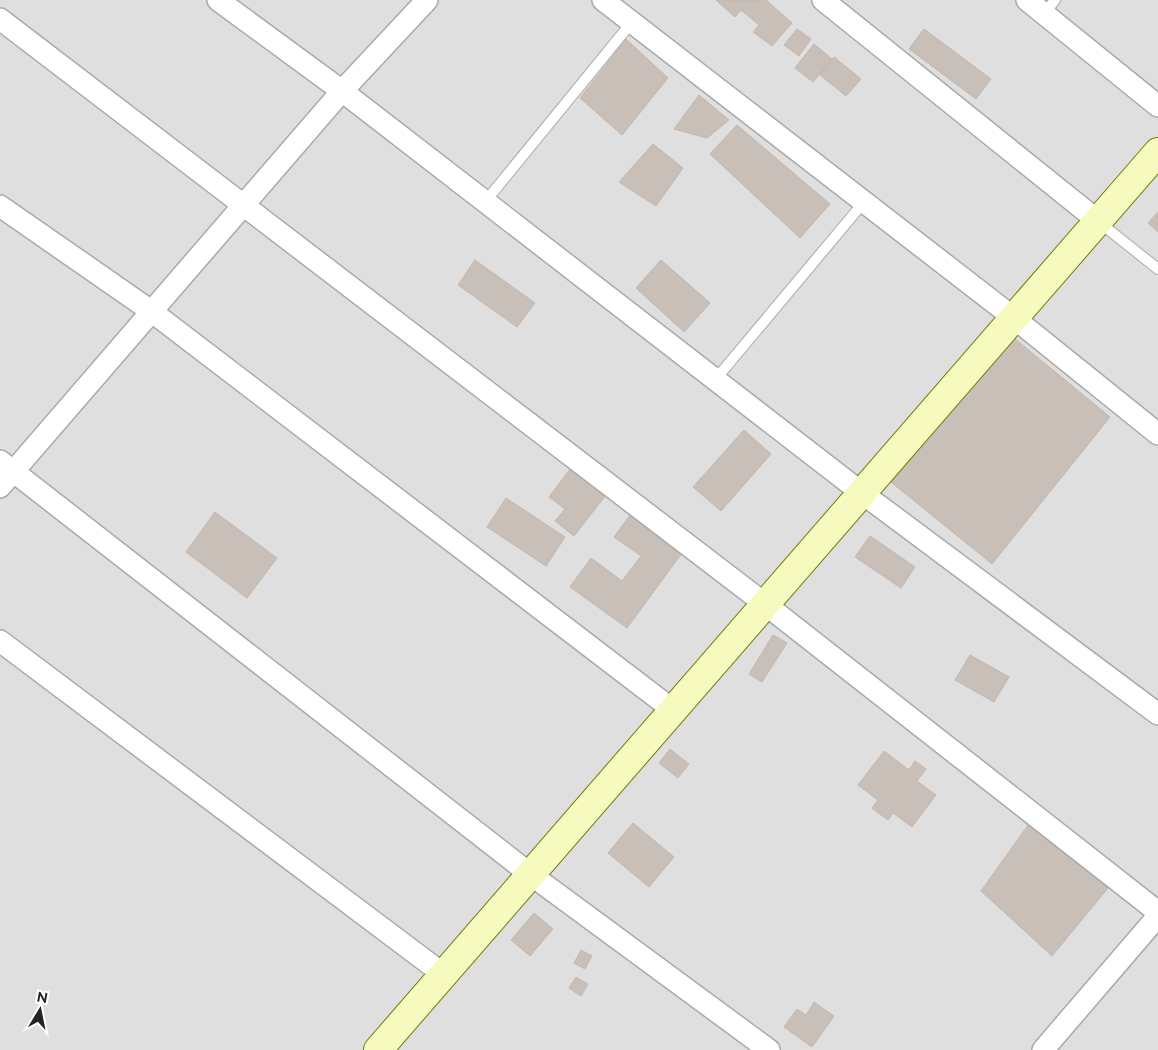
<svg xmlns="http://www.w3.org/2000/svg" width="1158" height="1050" font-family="Raleway,sans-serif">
<rect width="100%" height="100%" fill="#f2efe9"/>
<path fill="#e0dfdf" d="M0,0H1158V1050H0Z"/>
<path fill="#c7bfb8" stroke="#c4b6ab" d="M716,0H766L792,23L772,46L753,32L759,25L741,10L735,17Z
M797,29L811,39L799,56L784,45Z
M924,29L991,79L976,99L909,49Z
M626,39L668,78L622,135L580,98Z
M814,44L832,59L813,82L795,68Z
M834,57L861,79L846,96L820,75Z
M699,95L729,120L707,138L674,129Z
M737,125L830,204L800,238L710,154Z
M653,144L683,168L656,206L619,182Z
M1158,212V232L1148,223Z
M475,260L535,303L517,327L458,285Z
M661,260L710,303L684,332L636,288Z
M1014,338L1110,417L992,564L891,482Z
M744,430L771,454L721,511L693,487Z
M571,468L606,495L574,536L555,521L565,509L549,497Z
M506,498L565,537L546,566L487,527Z
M215,512L277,558L247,598L186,552Z
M630,515L682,553L627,628L570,587L591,558L622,581L641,556L614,537Z
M870,536L915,567L901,588L855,557Z
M773,635L787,643L762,682L749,674Z
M970,655L1009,677L994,702L955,680Z
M670,749L689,764L678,778L659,763Z
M884,751L909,770L915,761L926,769L917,781L936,795L912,827L893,813L888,820L872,808L878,800L858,785Z
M1031,821L1113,882L1052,956L981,891Z
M633,823L674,857L649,887L608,853Z
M534,913L553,929L530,956L511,940Z
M581,950L592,956L585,969L574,963Z
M576,977L588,984L581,996L569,988Z
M814,1002L834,1016L812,1047L784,1027L797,1009L806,1015Z"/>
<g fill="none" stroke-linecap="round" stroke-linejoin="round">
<defs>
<path id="lane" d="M1044,14L1055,0
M485,202L632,22
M1099,222L1158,269
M715,380L864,202"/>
<path id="street" d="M218,0L342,91L862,493L1158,714
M603,0L1014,318L1158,434
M823,0L1098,221
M1027,0L1158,106
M0,19L765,604L1158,912
M0,206L151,311L673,710
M0,461L530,874L769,1050
M0,487L342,91L427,0
M0,641L443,974
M1043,1050L1158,916"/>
<path id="secondary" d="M378,1050L1158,152"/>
</defs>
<use href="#lane" stroke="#a9a9a9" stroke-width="12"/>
<use href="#street" stroke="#a9a9a9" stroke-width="24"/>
<use href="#secondary" stroke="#707d05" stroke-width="30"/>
<use href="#lane" stroke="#fff" stroke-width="10"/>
<use href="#street" stroke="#fff" stroke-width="21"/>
<use href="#secondary" stroke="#f7fabf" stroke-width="28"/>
</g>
<g transform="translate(40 1010) rotate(10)" stroke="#ffffff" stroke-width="4" paint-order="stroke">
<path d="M0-4L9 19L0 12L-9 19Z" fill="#222222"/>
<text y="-8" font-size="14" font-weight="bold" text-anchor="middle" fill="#222222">N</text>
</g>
</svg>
